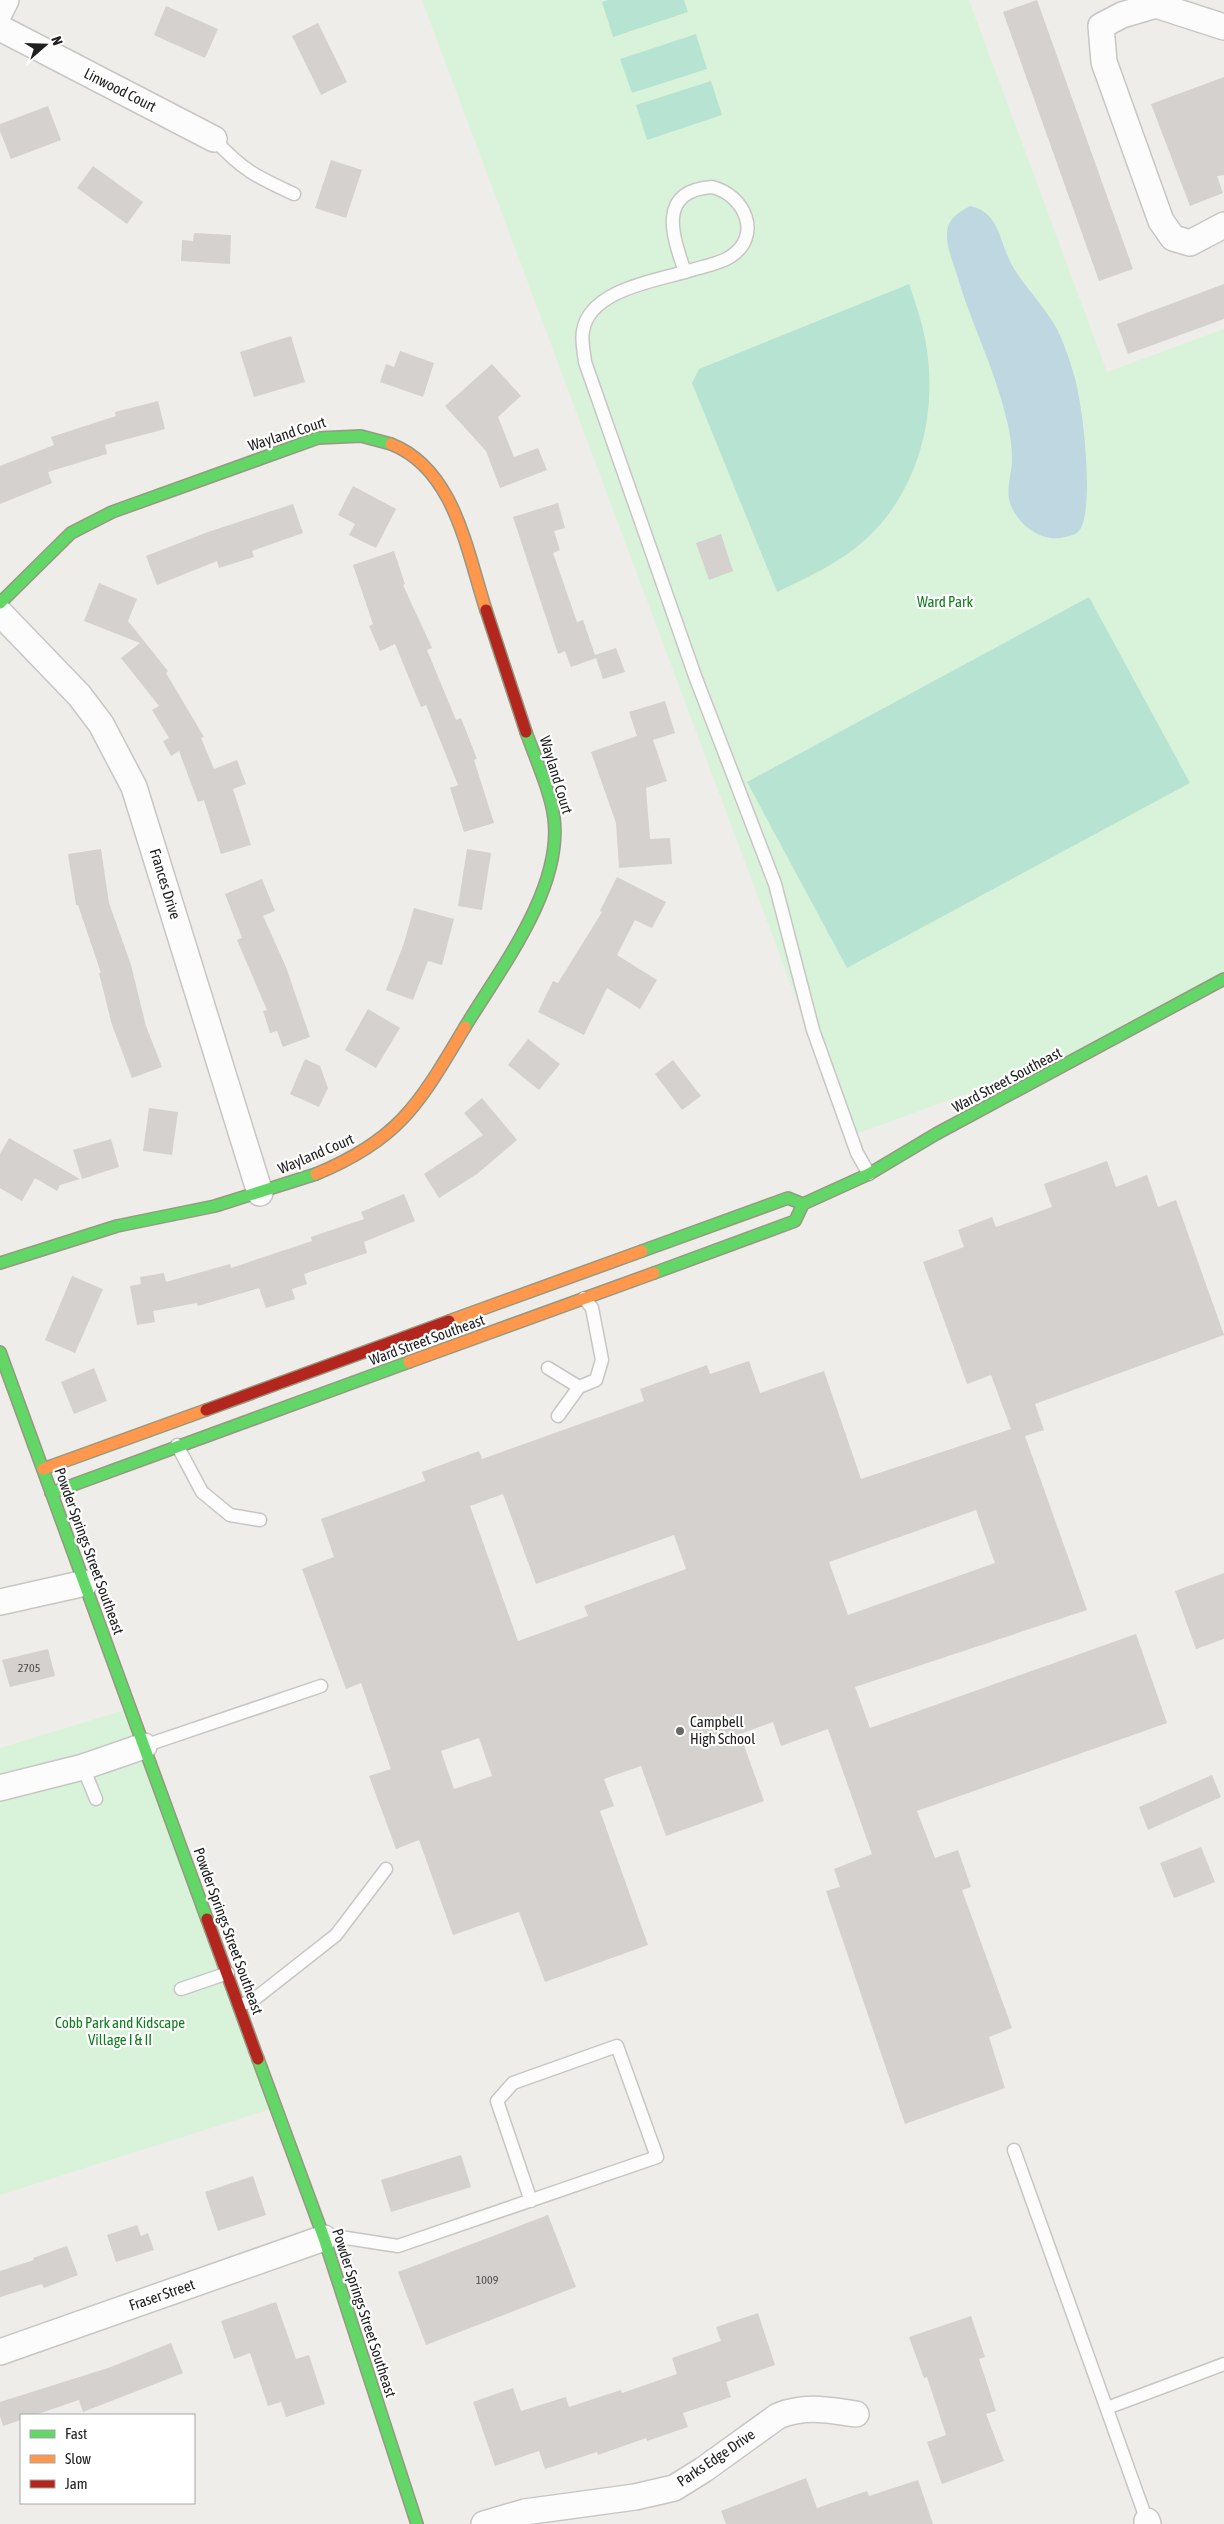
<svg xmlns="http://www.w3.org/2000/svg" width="1224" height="2524" font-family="'Asap Condensed',sans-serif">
<rect width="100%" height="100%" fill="#efede9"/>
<path fill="#d9f3da" d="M422,0H969L1107,372L1224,329V982L1118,1038L848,1137Z
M125,1710L277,2107L0,2195V1748Z"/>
<path fill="#b7e4d2" d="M608,0H684L688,12L613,37L602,2Z
M696,34L707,69L632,93L620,59Z
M711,81L722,115L647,140L636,105Z
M909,284C916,305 924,327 927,350C937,419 917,493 865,540C840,563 806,578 777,592L692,383L699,369Z
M1089,597L1190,783L847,968L747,782Z"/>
<path fill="#bfd7e0" d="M970,206C1000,212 999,242 1012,265C1024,287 1045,306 1058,331C1064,344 1070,360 1074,375C1083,404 1094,502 1081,528C1078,534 1071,536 1065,537C1043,543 1021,527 1012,508C1004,493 1012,475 1012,459C1012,446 1010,433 1007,421C996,371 971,324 957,275C953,263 948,250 947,238C946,220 956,214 970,206Z"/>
<path fill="#d4d1ce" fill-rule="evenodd" d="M1037,0L1133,269L1099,281L1003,12Z
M166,6L218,29L205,58L154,35Z
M318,23L347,82L321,95L292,36Z
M1224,77V175L1217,176L1223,193L1190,206L1151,104Z
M48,106L61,140L11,159L0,131V124Z
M331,160L362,170L346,218L315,208Z
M93,166L143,202L127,224L77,188Z
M194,233L231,235L230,264L181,261L182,240L193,241Z
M1224,284V319L1128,354L1117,324Z
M291,336L305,382L254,397L240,352Z
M400,351L434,363L423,397L380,382L386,364L394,367Z
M492,364L521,396L498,417L514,457L538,448L547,470L500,488L486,451L445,406Z
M158,401L165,429L105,445L107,454L48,472L52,483L0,504V466L54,445L51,437L116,416L115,412Z
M353,486L396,509L376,548L349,535L355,524L338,515Z
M558,503L565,528L554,531L560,550L553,553L577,622L583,620L596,658L571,667L565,651L558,654L513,517Z
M293,504L303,533L252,551L254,557L219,568L217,561L157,585L146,556L208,532Z
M721,534L733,571L709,580L696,543Z
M394,551L405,584L403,585L432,648L427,650L456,720L461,718L477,759L474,760L494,823L464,832L450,788L458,785L426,705L421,707L395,644L380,651L369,626L373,624L353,565Z
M99,583L137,599L128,621L168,671L166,673L204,737L201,738L214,769L237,760L246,784L233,789L251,845L221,854L204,800L198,802L179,751L171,756L163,741L169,738L152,710L159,706L121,658L140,643L84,621Z
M616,648L625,672L603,679L595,655Z
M665,701L675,733L653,740L667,781L646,788L650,839L670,838L672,864L619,868L616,823L591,752L637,736L629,712Z
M101,849L109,903L131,965L146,1026L162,1067L132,1078L112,1025L99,973H101L78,905H76L68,854Z
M467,849L491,853L482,910L458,906Z
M617,877L666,902L652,928L635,920L617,955L657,980L640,1009L607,988L584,1035L538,1012L553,981L558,983L602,912L600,911Z
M262,879L275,911L263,916L286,967L310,1037L283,1047L277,1031L270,1033L263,1011L267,1010L237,940L242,938L225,894Z
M414,908L454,919L442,965L428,961L413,1000L386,990L404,943Z
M368,1009L400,1028L376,1068L345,1050Z
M528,1039L560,1064L539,1090L508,1065Z
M305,1059L320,1066L328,1088L319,1107L290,1094Z
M673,1060L701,1096L682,1110L655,1074Z
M482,1098L517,1140L477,1174L439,1198L424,1174L483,1135L464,1113Z
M149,1108L178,1112L172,1155L143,1151Z
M9,1138L80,1179L60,1185L57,1191L35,1178L22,1201L0,1188V1154Z
M111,1139L119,1167L82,1179L73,1150Z
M1107,1161L1116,1187L1147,1175L1158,1207L1176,1200L1224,1335L1035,1404L1044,1430L1025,1436L1087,1610L855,1687L870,1728L1136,1634L1167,1723L917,1811L935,1858L958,1850L971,1887L962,1890L1012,2028L989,2037L1005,2088L905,2124L826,1891L840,1887L834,1869L872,1854L828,1729L781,1746L773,1722L740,1734L764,1801L666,1836L641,1766L604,1779L614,1806L600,1811L648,1945L545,1982L519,1912L453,1935L419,1840L396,1849L369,1776L391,1769L361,1683L346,1689L302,1569L334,1557L321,1519L425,1481L422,1472L479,1451L482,1459L644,1401L640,1389L707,1365L710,1374L749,1361L760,1393L824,1371L861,1479L1011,1429L991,1375L967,1384L923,1262L964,1247L958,1230L992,1217L996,1227L1052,1207L1044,1184ZM503,1494L536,1584L674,1535L686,1569L584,1606L588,1616L518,1641L470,1506ZM976,1510L995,1563L848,1615L829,1562ZM479,1738L492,1776L454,1789L441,1751Z
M404,1194L415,1221L364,1242L367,1253L304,1274L307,1284L292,1289L295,1299L266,1308L259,1288L198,1306L197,1303L153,1311L155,1322L137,1325L130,1286L141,1284L140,1277L164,1273L166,1282L230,1264L231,1268L312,1241L311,1237L364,1219L361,1212Z
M72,1276L103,1289L75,1353L45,1340Z
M94,1368L107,1401L74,1414L61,1382Z
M1224,1573V1639L1196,1649L1175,1591Z
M48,1649L55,1676L10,1687L2,1660Z
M1212,1775L1221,1797L1148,1830L1139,1807Z
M1201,1847L1215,1882L1174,1898L1160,1863Z
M461,2155L471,2187L391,2212L381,2180Z
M253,2176L266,2215L218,2231L205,2192Z
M548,2215L576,2287L426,2345L398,2272Z
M137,2225L141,2236L148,2233L154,2250L116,2262L107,2235Z
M67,2246L78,2275L44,2288L42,2284L0,2297V2271L34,2260L33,2258Z
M276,2302L296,2359L309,2355L325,2404L286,2417L281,2402L268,2406L250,2353L234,2359L221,2321Z
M758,2313L775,2365L726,2382L731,2397L683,2413L688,2427L647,2441L646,2438L598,2455L597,2452L545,2469L539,2451L495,2466L473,2402L513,2388L521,2411L566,2397L569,2407L621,2390L622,2393L677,2374L672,2358L721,2341L716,2327Z
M971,2316L985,2357L979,2359L996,2411L986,2414L1004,2461L942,2484L927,2442L946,2435L927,2377L924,2378L909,2337Z
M171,2343L183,2373L83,2412L79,2400L35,2415H21V2420L3,2426L0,2416V2402L111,2367Z
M806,2478L817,2508L867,2491L869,2496L918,2480L933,2524H726L721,2511Z"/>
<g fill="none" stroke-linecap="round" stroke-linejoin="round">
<defs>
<path id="lane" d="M214,139C242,170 257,177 294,194
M712,187C745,195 763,236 730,257C717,265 699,267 685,272C673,237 656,191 712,187Z
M685,272C653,281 589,291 583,331C581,341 584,352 585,362L695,676L775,884L813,1030L857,1153L869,1174
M548,1368L579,1387
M558,1416L579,1387L596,1380L602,1360L592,1308L584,1298
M177,1445L202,1492L230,1515L260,1520
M144,1746L321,1686
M83,1767L96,1799
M181,1989L228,1973
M240,2005L252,2001L336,1935L386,1869
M1014,2150L1147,2521
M324,2238L340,2237L398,2246L657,2157L617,2046L513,2083L497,2101L531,2201
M1107,2408L1224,2364"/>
<path id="street" d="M0,12L6,0
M1224,27L1156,5L1122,15L1101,26L1104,62L1161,221L1173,238L1190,243L1224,225
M0,28L214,139
M0,613L79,695L101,724L134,787L260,1193
M0,1602L85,1583
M0,1788L83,1767L144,1746
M0,2352L324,2238
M1147,2521L1148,2524
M484,2524L525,2512L635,2497L674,2488L703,2470L778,2416C805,2405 828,2410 856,2414"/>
<path id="fast" d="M0,603L71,533L112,512L318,438L361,436L391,444
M465,1027C500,969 563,889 554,818C551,793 535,757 526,732
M642,1251L788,1198L803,1204
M0,1263L117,1226L215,1206L316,1174
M654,1273L795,1221L803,1204L869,1174L936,1134L1224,979
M0,1352L207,1919
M51,1493L409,1362
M258,2059L324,2238L417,2524"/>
<path id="slow" d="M391,444C455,469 467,552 486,610
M316,1174C401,1139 420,1102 465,1027
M449,1321L642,1251
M409,1362L654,1273
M43,1469L206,1410"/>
<path id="jam" d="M486,610L526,732
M206,1410L449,1321
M207,1919L258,2059"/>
</defs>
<use href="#lane" stroke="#c7c6c5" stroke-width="15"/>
<use href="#street" stroke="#c7c6c5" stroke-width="28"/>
<use href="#fast" stroke="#969881" stroke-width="14"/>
<use href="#slow" stroke="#969881" stroke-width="14"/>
<use href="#jam" stroke="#969881" stroke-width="14"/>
<use href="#lane" stroke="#fdfcfc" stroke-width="12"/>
<use href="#street" stroke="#fdfcfc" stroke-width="25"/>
<use href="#fast" stroke="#63d668" stroke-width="11"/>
<use href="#slow" stroke="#ff974d" stroke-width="11"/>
<use href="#jam" stroke="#b3261e" stroke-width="11"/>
</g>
<circle fill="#686866" stroke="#fff" stroke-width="2" cx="680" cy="1731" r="5"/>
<g text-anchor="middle" stroke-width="4.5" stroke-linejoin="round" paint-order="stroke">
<g font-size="12" fill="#4d4c4c">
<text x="29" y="1672">2705</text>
<text x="487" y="2284">1009</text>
</g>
<g font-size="15" fill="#202020" stroke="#fff">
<text transform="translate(120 90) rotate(27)" y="5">Linwood Court</text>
<text transform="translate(287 434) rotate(-18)" y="5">Wayland Court</text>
<text transform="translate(556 775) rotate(73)" y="5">Wayland Court</text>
<text transform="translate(165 884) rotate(73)" y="5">Frances Drive</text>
<text transform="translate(1007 1080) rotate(-28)" y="5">Ward Street Southeast</text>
<text transform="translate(316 1154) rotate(-23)" y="5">Wayland Court</text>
<text transform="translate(427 1340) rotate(-20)" y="5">Ward Street Southeast</text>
<text transform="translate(89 1551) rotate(70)" y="5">Powder Springs Street Southeast</text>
<text transform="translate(228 1931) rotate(70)" y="5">Powder Springs Street Southeast</text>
<text transform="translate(162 2295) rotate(-19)" y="5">Fraser Street</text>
<text transform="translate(364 2313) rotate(72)" y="5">Powder Springs Street Southeast</text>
<text transform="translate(716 2458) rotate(-34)" y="5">Parks Edge Drive</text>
</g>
<g font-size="15" fill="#107d1e" stroke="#fff">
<text x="945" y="607">Ward Park</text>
<text x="120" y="2028">Cobb Park and Kidscape<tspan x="120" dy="17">Village I &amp; II</tspan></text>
</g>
<g font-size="15" fill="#202020" stroke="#fff" text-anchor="start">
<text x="690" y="1727">Campbell<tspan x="690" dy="17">High School</tspan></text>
</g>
</g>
<rect x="20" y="2414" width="175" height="90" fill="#ffffff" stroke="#a6a6a6"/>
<rect x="30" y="2430" width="25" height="8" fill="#63d668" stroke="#a6a6a6"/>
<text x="65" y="2439" font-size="15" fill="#202020">Fast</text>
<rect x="30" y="2455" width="25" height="8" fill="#ff974d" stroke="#a6a6a6"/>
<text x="65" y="2464" font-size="15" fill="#202020">Slow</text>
<rect x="30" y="2480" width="25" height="8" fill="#b3261e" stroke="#a6a6a6"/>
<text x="65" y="2489" font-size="15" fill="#202020">Jam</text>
<g transform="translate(45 45) rotate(70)" stroke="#ffffff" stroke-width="4" paint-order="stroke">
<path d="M0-4L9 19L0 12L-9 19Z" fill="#202020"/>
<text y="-8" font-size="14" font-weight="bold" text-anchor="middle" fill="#202020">N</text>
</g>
</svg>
